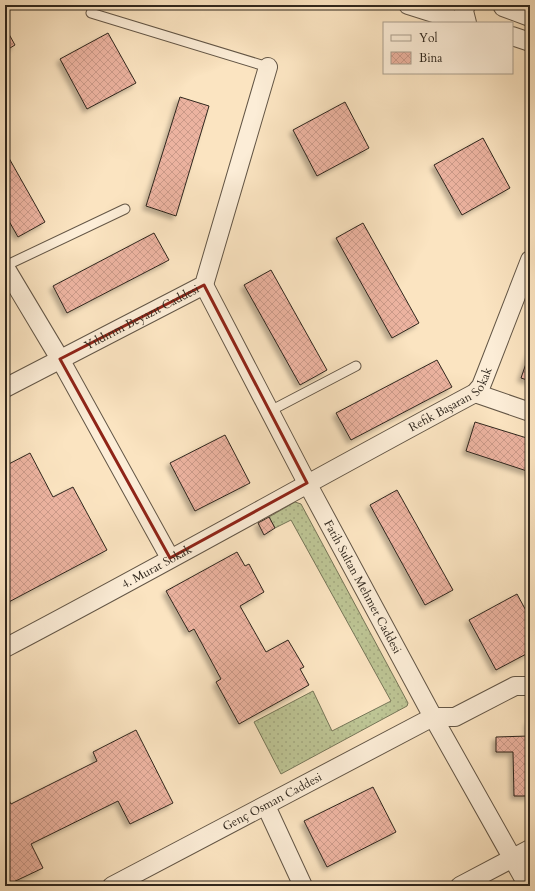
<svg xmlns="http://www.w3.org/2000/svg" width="535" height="891" font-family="Cardo,serif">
<defs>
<pattern id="grass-dots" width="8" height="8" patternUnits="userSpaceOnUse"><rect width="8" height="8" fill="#bdc494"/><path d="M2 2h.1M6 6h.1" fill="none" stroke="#a3a87f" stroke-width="1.8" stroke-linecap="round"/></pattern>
<pattern id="building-cross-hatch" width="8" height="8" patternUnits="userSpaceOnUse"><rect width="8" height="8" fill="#ecb3a0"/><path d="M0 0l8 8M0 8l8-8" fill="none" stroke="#cb9a89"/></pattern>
<filter id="shadow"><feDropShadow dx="-3.5" dy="3.5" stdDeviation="2" flood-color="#0004"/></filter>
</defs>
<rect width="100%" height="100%" fill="#fbe4c1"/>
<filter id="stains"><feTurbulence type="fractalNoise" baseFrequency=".005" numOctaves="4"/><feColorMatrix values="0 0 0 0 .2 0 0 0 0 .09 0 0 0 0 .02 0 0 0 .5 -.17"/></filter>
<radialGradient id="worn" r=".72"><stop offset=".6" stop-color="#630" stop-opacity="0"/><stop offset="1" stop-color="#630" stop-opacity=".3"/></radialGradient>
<path fill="url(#grass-dots)" stroke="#767658" d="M295,502L301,504L408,703L407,706L281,774L254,722L313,691L332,731L391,701L291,520L275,528L269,517Z"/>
<path fill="url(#building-cross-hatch)" stroke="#30271d" filter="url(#shadow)" d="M5,27L15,45L5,51Z
M108,33L136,83L87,109L60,59Z
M180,97L209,106L176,216L146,206Z
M345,102L369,148L317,176L293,130Z
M483,138L510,188L462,215L434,165Z
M5,151L45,222L18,237L5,214Z
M363,223L419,323L392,338L336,238Z
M154,233L169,260L67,313L53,286Z
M271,270L327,370L300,385L244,285Z
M530,352V381L521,378Z
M437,360L452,387L351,440L336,413Z
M475,422L530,439V472L466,451Z
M225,435L250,483L195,511L170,463Z
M30,453L53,497L73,487L107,550L5,604V466Z
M397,490L453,590L425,605L370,505Z
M269,517L275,528L264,535L258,523Z
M237,552L245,566L249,564L264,592L240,606L266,652L288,640L304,667L300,669L309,685L239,724L216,682L221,679L194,629L189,632L166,591Z
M517,594L530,618V652L496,670L469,620Z
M528,722H530V796H514L513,752H496V737L529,736Z
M136,730L173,803L130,824L118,801L31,844L43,868L5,886V796L6,795L11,804L97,761L93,752Z
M373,787L396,832L327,867L304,821Z"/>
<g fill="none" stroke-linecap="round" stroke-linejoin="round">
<defs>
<path id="lane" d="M91,13L268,67
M5,266L125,209
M270,411L356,366"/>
<g id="street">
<path d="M408,5L465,23"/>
<path d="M466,5L464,11L467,23"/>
<path d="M503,7L530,17"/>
<path d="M512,36L530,42"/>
<path d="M5,267L60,359L170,558"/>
<path id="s1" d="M204,285L307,483L433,717L528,886"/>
<path id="s2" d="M5,388L204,285L268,67"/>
<path d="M475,393L530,412"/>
<path id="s3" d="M5,648C163,565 318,477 475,393L481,386L485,376L530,260"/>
<path d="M266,806L303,886"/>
<path id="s4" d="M112,886L433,717H455L515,686H530"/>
<path d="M460,886L530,849"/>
</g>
</defs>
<use href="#lane" stroke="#635646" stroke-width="11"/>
<use href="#street" stroke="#635646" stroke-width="20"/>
<use href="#lane" stroke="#fcedd7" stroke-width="9"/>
<use href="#street" stroke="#fcedd7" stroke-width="18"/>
</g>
<path fill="none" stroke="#8f2418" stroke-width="3" stroke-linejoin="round" d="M204,285L307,483L170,558L60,359Z"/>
<g text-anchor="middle" stroke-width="3" stroke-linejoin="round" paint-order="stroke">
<g font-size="12" fill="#30271d" stroke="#fcedd7">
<text dy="4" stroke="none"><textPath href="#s2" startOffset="154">Yıldırım Beyazıt Caddesi</textPath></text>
<text dy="4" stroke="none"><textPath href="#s3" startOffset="512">Refik Başaran Sokak</textPath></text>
<text dy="4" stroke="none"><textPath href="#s3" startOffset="172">4. Murat Sokak</textPath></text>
<text dy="4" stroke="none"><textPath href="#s1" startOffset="341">Fatih Sultan Mehmet Caddesi</textPath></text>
<text dy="4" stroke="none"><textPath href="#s4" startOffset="181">Genç Osman Caddesi</textPath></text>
</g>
</g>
<rect width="535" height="891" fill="none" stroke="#fbe4c1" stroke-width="20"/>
<rect x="6" y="6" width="523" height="879" fill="none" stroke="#30271d" stroke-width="2"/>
<rect x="10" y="10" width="515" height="871" fill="none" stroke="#30271d"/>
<rect x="383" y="22" width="130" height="52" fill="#fcedd7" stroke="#aa9e8d"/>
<rect x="391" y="35" width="20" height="6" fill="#fcedd7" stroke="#aa9e8d"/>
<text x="419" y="42" font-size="12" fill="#30271d">Yol</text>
<rect x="391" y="52" width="20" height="12" fill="url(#building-cross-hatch)" stroke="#aa9e8d"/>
<text x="419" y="62" font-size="12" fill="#30271d">Bina</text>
<rect width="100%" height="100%" filter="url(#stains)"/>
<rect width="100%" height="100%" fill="url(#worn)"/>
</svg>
